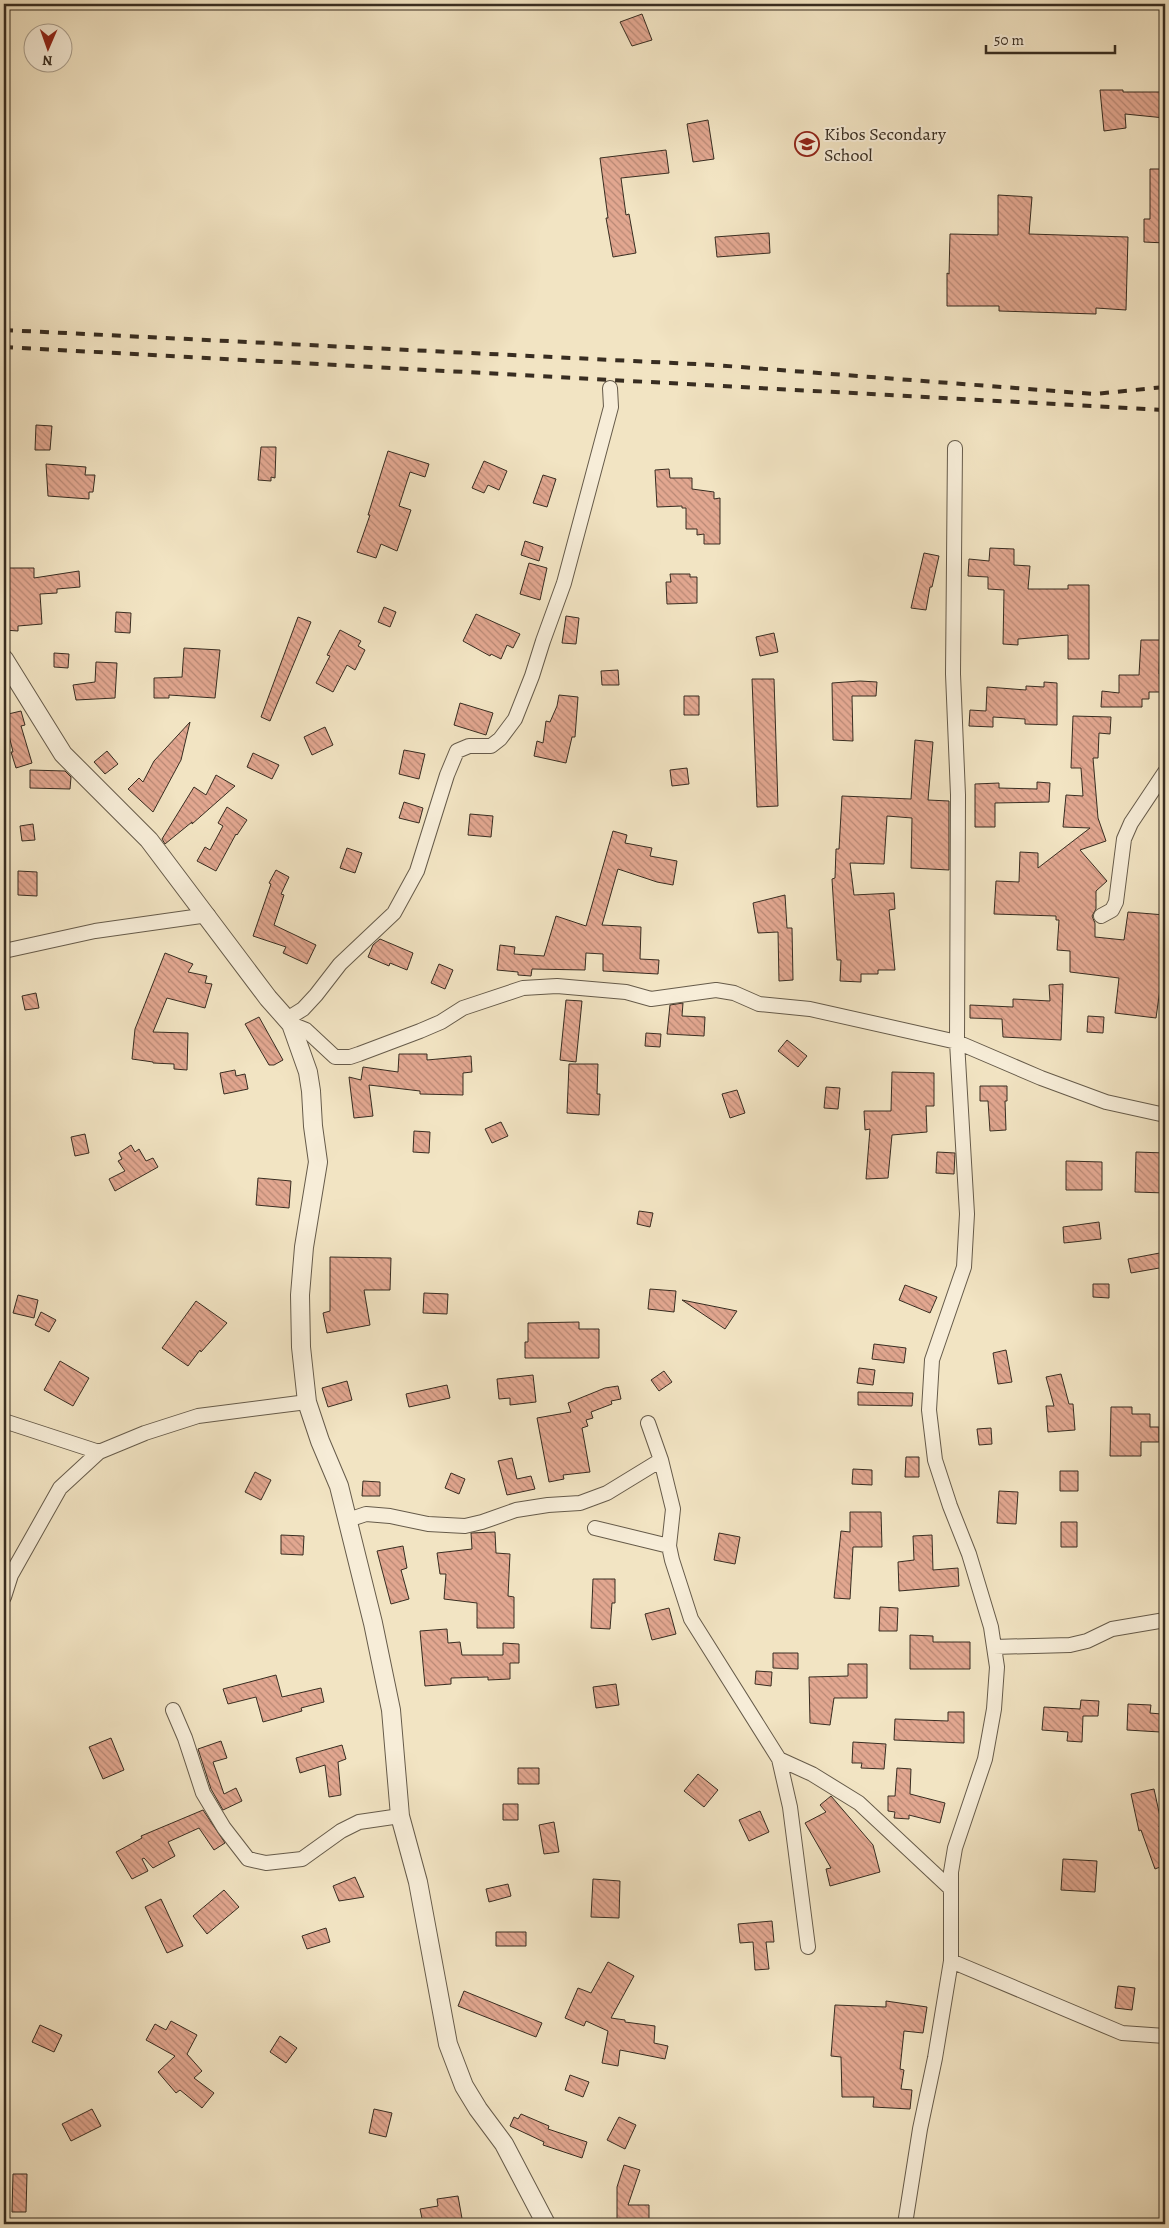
<svg xmlns="http://www.w3.org/2000/svg" width="1169" height="2228" font-family="Alegreya,serif">
<defs>
<pattern id="building-back-hatch" width="6" height="6" patternUnits="userSpaceOnUse" patternTransform="scale(1.25)"><rect width="6" height="6" fill="#e2a790"/><path d="M-1 5l2 2M0 0l6 6M5-1l2 2" fill="none" stroke="#b88875"/></pattern>
</defs>
<rect width="100%" height="100%" fill="#f2e4c3"/>
<filter id="stains"><feTurbulence type="fractalNoise" baseFrequency=".004" numOctaves="4"/><feColorMatrix values="0 0 0 0 .2 0 0 0 0 .09 0 0 0 0 .02 0 0 0 .5 -.17"/></filter>
<radialGradient id="worn" r=".72"><stop offset=".6" stop-color="#630" stop-opacity="0"/><stop offset="1" stop-color="#630" stop-opacity=".3"/></radialGradient>
<path fill="url(#building-back-hatch)" stroke="#382d21" d="M642,14L652,40L632,46L620,22Z
M1100,90H1123V92H1165V118L1125,114L1126,128L1104,131Z
M708,120L714,159L693,162L687,124Z
M666,150L669,173L621,178L626,215L629,214L636,253L613,257L606,218H608L600,158Z
M1150,169H1165V243L1144,242V219H1150Z
M998,195L1032,197L1029,234L1128,237L1126,310L1096,308V314L999,311V306H947V273L949,274L950,234L998,235Z
M769,233L770,253L717,257L715,237Z
M36,425L52,426L50,450H35Z
M261,447H276L275,478L271,477V481L258,480Z
M388,451L429,464L425,477L410,472L399,506L411,510L397,551L381,544L376,558L357,552L370,515H368Z
M484,461L507,471L499,490L488,485L484,493L472,488Z
M46,464L86,467L85,475H95L93,492H89V499L48,496Z
M669,469L670,478H692V489L714,492V499L720,498V544H704V534L697,535V529H686V508H682V506L657,507L655,470Z
M543,475L556,479L547,507L533,503Z
M525,541L543,547L539,561L521,555Z
M990,548L1014,549V565L1030,566L1028,589H1068V585H1089V659H1068V635L1018,639V645L1003,644L1004,590L988,589V577L968,576L969,559L989,561Z
M924,553L939,556L932,587H930L926,610L911,608Z
M529,563L547,568L540,600L520,594Z
M4,568H34V578L79,571L80,587L57,589V593L40,594L42,624L18,626V631L4,630Z
M670,574H690V577H697V603L667,604L666,582H671Z
M384,607L396,612L390,627L378,622Z
M116,612L131,613L130,633L115,632Z
M476,614L520,634L513,648L507,645L501,659L491,654L490,656L463,641Z
M566,616L579,618L576,644L562,643Z
M298,617L311,622L270,721L261,717Z
M340,630L361,641L358,646L365,650L355,670L347,665L333,692L316,683L330,656L327,655Z
M774,633L778,652L760,656L756,637Z
M1141,640H1160L1159,674H1161V692H1149V699H1142V707H1101L1102,691L1119,693V675H1139Z
M184,648L220,650L215,698L169,695V698H154V678L182,677Z
M54,653L69,654L68,668L54,667Z
M96,662L117,663L115,698L76,700L73,685L95,682Z
M618,670L619,685H602L601,671Z
M752,679H774L778,806L757,807Z
M860,681L877,682L876,696H852L853,741L833,740L832,683Z
M1044,682L1057,683V725L1025,724V719L993,717V727L969,726L970,710L986,711L987,687L1026,690V686L1044,687Z
M559,695L578,697L575,737H572L566,763L534,756L537,741L543,743L546,721L550,722L557,706Z
M684,696H699V715H684Z
M460,703L493,713L486,735L454,725Z
M21,711L25,725L21,726L32,763L16,768L11,752H13L4,715Z
M1073,716L1111,717L1110,734L1099,733L1098,758H1093L1098,818L1106,841L1080,850L1107,881L1096,891V909L1092,916L1095,923V937L1124,940L1128,912L1165,915V953L1156,1018L1115,1013L1119,978L1070,972V951L1057,950L1059,920H1056V916L994,914L996,881L1019,882L1020,852L1038,853V868L1090,828L1063,827L1066,795L1083,796L1081,768H1071Z
M190,722L181,760L153,812L128,789L139,778L143,782L154,761Z
M325,727L333,745L312,755L304,737Z
M915,740L933,742L928,800L949,801V870L911,868L912,818L887,816L884,864L850,863L854,895L894,893L895,909L889,910L895,970H878V974H861V982L840,981L841,960H837L832,879L835,878L836,849H839L842,796L911,799Z
M404,750L425,754L419,779L399,774Z
M107,751L118,764L105,774L94,762Z
M253,753L279,765L272,779L247,767Z
M687,768L689,784L672,786L670,770Z
M30,770L65,771L71,777L70,789L30,788Z
M216,775L235,786L192,824V822L165,844L162,839L194,787L206,795Z
M1037,782L1050,783L1049,802L995,803V827H975V784L999,783V788L1037,789Z
M404,802L423,808L419,823L399,818Z
M227,807L247,820L237,835L236,834L216,871L197,861L205,847L210,850L223,826L218,823Z
M470,814L493,816L491,837L468,835Z
M33,824L35,840L22,841L20,826Z
M613,831L627,835L625,843L652,848L650,856L677,861L673,885L657,882L618,869L602,925L641,927L640,959L659,960L658,974L603,971V954L586,953L585,970L532,969L531,976L518,975V972L497,970L500,945L515,947L514,954L544,956L556,916L586,926Z
M347,848L362,853L355,873L340,868Z
M276,870L289,877L281,894L284,895L274,925L316,945L307,964L283,953L286,947L253,936L271,884L269,883Z
M18,871L37,872V896L18,895Z
M785,895L787,928H792L793,980L779,981L778,932L758,933L753,903Z
M380,939L413,953L407,970L390,963L389,966L368,957L373,945Z
M165,953L193,964L188,972L207,976L205,983L212,984L205,1008L167,998L153,1032L188,1033L187,1070L174,1069V1064L153,1063V1062L132,1059L135,1029Z
M439,964L453,970L445,989L431,983Z
M1063,984L1061,1040L1003,1037L1002,1019L970,1018V1005L1013,1007V999L1050,1001L1049,985Z
M36,993L39,1008L25,1010L22,996Z
M566,1000L582,1001L576,1062L560,1060Z
M683,1003L682,1016L705,1017L704,1036L667,1034L670,1005Z
M1088,1016L1104,1017L1103,1033L1087,1032Z
M259,1017L283,1060L274,1065H269L245,1024Z
M646,1033L661,1034L660,1047L645,1046Z
M787,1040L807,1056L798,1067L778,1051Z
M399,1054H427V1060L471,1056L472,1072L463,1073V1095L420,1094V1091L369,1085L373,1116L354,1118L349,1077L361,1080L363,1067L398,1072Z
M569,1064H598L597,1094H600L599,1115L567,1113Z
M235,1070L236,1076L245,1074L248,1089L224,1094L220,1073Z
M892,1072L934,1073V1106H926L927,1132L892,1135L888,1178L866,1179L870,1129L865,1130L864,1111H891Z
M980,1086H1007V1101H1005L1006,1130L990,1131L988,1101H980Z
M826,1087L840,1088L838,1109L824,1108Z
M737,1090L745,1113L730,1118L722,1094Z
M501,1122L508,1136L492,1143L485,1129Z
M414,1131L430,1132L429,1153L413,1152Z
M85,1134L89,1153L75,1156L71,1137Z
M131,1145L135,1152L139,1149L146,1161L153,1158L158,1167L115,1191L109,1179L125,1171L118,1161L122,1159L119,1153Z
M937,1152L955,1153L954,1174L936,1173Z
M1136,1152L1165,1153V1193L1135,1192Z
M1066,1161L1102,1162V1190H1066Z
M258,1178L291,1181L289,1208L256,1205Z
M639,1211L653,1213L650,1227L637,1224Z
M1099,1222L1101,1239L1064,1243L1063,1227Z
M1165,1252V1267L1131,1273L1128,1259Z
M330,1257L391,1258L390,1290H364L370,1325L327,1333L323,1313L330,1311Z
M1093,1284H1109V1298L1093,1297Z
M905,1285L937,1297L930,1313L899,1300Z
M650,1289L676,1291L674,1312L648,1309Z
M424,1293L448,1294L447,1314L423,1313Z
M18,1295L38,1300L34,1318L13,1313Z
M682,1300L737,1311L725,1329Z
M196,1301L227,1323L201,1352L200,1350L188,1366L162,1348Z
M41,1312L56,1320L49,1332L35,1325Z
M579,1322V1329H599V1358H525V1342H528V1323Z
M874,1344L906,1348L904,1363L872,1359Z
M1006,1350L1012,1382L998,1384L993,1353Z
M60,1361L89,1378L73,1406L44,1390Z
M859,1368L875,1370L873,1385L857,1383Z
M664,1371L672,1382L659,1391L651,1380Z
M1061,1374L1069,1404H1073L1075,1430L1048,1432L1046,1406H1054L1046,1377Z
M533,1375L536,1402L510,1405V1398L499,1399L497,1379Z
M347,1381L352,1400L328,1407L322,1388Z
M447,1385L450,1398L409,1407L406,1394Z
M618,1386L621,1399L611,1401L612,1404L591,1412L593,1418L586,1420L588,1426L582,1428L590,1472L563,1475L564,1479L549,1482L537,1418L571,1412L568,1403L605,1388Z
M858,1392L913,1393L912,1406L858,1405Z
M1111,1407H1132V1414H1150V1427H1159V1442H1141V1456H1110Z
M991,1428L992,1444L979,1445L977,1429Z
M906,1457H919V1477H905Z
M512,1458L517,1479L531,1476L535,1489L507,1495L498,1461Z
M853,1469L872,1470V1485L852,1484Z
M1060,1471H1078V1491H1060Z
M255,1472L271,1480L261,1500L245,1492Z
M451,1473L465,1479L459,1494L445,1488Z
M363,1481L380,1482V1496H362Z
M999,1491L1018,1492L1016,1524L997,1523Z
M850,1512H881L882,1547H853L850,1599L834,1598L841,1531L850,1532Z
M1061,1522H1077V1547H1061Z
M495,1532L496,1553L510,1554L508,1596L514,1597V1628H477V1603L444,1599L446,1574H440L437,1553L472,1549L471,1533Z
M719,1533L740,1537L735,1564L714,1560Z
M281,1535L304,1536L303,1555L281,1554Z
M932,1535L933,1570L958,1568L959,1586L899,1591L898,1562L914,1560L913,1536Z
M403,1546L407,1568L401,1570L409,1599L391,1604L377,1551Z
M593,1579H615V1603H612L610,1629L591,1628Z
M880,1607L898,1608L897,1631H879Z
M669,1608L676,1634L652,1640L645,1614Z
M447,1629L448,1643L460,1642L462,1655H503V1643L519,1644V1663H510V1679L488,1680V1677L451,1678V1684L425,1686L420,1631Z
M910,1635L933,1636V1642H970V1669H910Z
M773,1653H798V1669L773,1668Z
M848,1664H867V1698H834L830,1725L810,1723L809,1677L848,1676Z
M756,1671L772,1672L771,1686L755,1684Z
M276,1675L282,1697L321,1688L324,1702L301,1708L302,1711L263,1722L256,1697L228,1704L223,1689Z
M616,1684L619,1705L596,1708L593,1687Z
M1081,1700L1099,1701L1098,1716H1083L1082,1742L1067,1741L1068,1732L1042,1730L1044,1707L1080,1709Z
M1128,1704L1151,1705L1150,1713L1161,1714L1160,1732L1127,1730Z
M948,1712H964V1743L894,1740L895,1719L948,1721Z
M111,1738L124,1770L103,1779L89,1747Z
M221,1741L227,1758L213,1762L224,1794L236,1788L242,1801L223,1810L211,1789L198,1749Z
M853,1742L886,1744L884,1769L861,1768L862,1763H852Z
M342,1745L346,1759L338,1762L341,1795L329,1797L325,1765L300,1773L296,1758Z
M518,1768H539V1784H518Z
M897,1768L911,1769L910,1794L945,1803L940,1823L909,1815V1819L894,1818L895,1812L888,1811V1796H895Z
M698,1774L718,1790L704,1807L684,1791Z
M1154,1789L1162,1826H1159L1165,1844V1865L1155,1869L1141,1830L1139,1831L1131,1794Z
M831,1796L873,1845L880,1872L830,1886L826,1869L831,1868L805,1823L826,1812L820,1805Z
M503,1804H518V1820H503Z
M203,1810L225,1843L214,1850L199,1828L168,1842L175,1856L153,1868L144,1858L142,1859L148,1871L132,1879L116,1852L142,1838L141,1836Z
M760,1811L769,1832L749,1841L739,1820Z
M554,1822L559,1852L544,1854L539,1825Z
M1063,1859L1097,1861L1095,1892L1061,1890Z
M355,1877L364,1897L339,1901L333,1886Z
M593,1879L620,1881L619,1918L591,1917Z
M508,1884L511,1896L489,1902L486,1889Z
M224,1890L239,1907L207,1934L193,1916Z
M161,1899L183,1946L167,1953L145,1907Z
M772,1921L774,1942H766L769,1969L755,1970L753,1942L740,1943L738,1924Z
M326,1928L330,1942L307,1949L302,1936Z
M496,1932H526V1946H496Z
M608,1962L634,1976L611,2018L625,2020V2022L655,2026L654,2043L668,2046L665,2059L620,2050L618,2066L602,2063L608,2031L586,2021L584,2026L565,2018L578,1988L591,1993Z
M1118,1986L1135,1988L1132,2010L1115,2008Z
M464,1991L542,2023L536,2037L458,2006Z
M886,2001L927,2007L923,2033L904,2031L900,2069L904,2070L901,2089L912,2090L910,2109L873,2107L874,2097H842L841,2057L831,2056L835,2005L886,2007Z
M171,2021L197,2035L187,2054L202,2071L194,2078L214,2093L202,2108L180,2090L176,2093L158,2072L175,2056L146,2040L155,2024L166,2030Z
M40,2025L62,2035L54,2052L32,2042Z
M280,2036L297,2048L286,2063L270,2052Z
M570,2075L589,2082L583,2097L565,2090Z
M92,2109L101,2126L71,2141L62,2124Z
M374,2109L392,2113L386,2137L369,2133Z
M521,2114L549,2126L548,2129L587,2142L582,2158L543,2145L544,2142L510,2126L514,2117L518,2119Z
M619,2117L636,2125L625,2149L607,2140Z
M624,2165L640,2170L628,2205H649V2224H617V2187Z
M13,2174H27L26,2212H12Z
M458,2196L463,2224H441V2221L423,2223L420,2209L438,2206L437,2199Z"/>
<g fill="none" stroke-linecap="round" stroke-linejoin="round">
<defs>
<path id="minor" d="M1101,916L1112,910L1116,902L1124,839L1131,823L1165,772
M4,951L95,931L208,915
M287,1019L303,1009L316,995L340,964L394,913L417,871L447,775L457,751L469,746H491L500,739L515,719L532,676L543,641L564,583L611,407L610,388
M291,1024L306,1030L335,1057H350L359,1054L420,1031L441,1022L463,1008L523,988L557,986L626,992L651,999L716,990L734,993L759,1004L810,1009L957,1042L1041,1078L1106,1102L1165,1115
M4,1421L99,1452
M648,1423L661,1460L673,1509L669,1546L672,1560L691,1619L779,1759L790,1807L808,1947
M348,1520L366,1514L390,1516L428,1524L465,1526L482,1522L516,1510L548,1505L580,1503L607,1493L661,1460
M595,1528L669,1546
M4,1597L11,1575L60,1488L99,1452L145,1433L198,1416L307,1402
M994,1647L1070,1645L1087,1641L1112,1629L1165,1620
M173,1710L185,1738L203,1793L224,1828L248,1859L266,1863L302,1859L341,1831L359,1822L400,1816
M779,1759L812,1774L859,1803L951,1889
M951,1961L1122,2033L1165,2036
M905,2224L920,2129L935,2058L951,1961V1872L955,1848L985,1759L994,1709L997,1667L991,1627L969,1554L950,1506L935,1460L929,1410L932,1360L964,1267L967,1214L957,1042L958,795L953,674L955,448"/>
<path id="tertiary" d="M4,659L63,754L149,840L268,998L291,1024L308,1072L311,1091L313,1126L318,1162L304,1247L300,1295L301,1347L307,1402L320,1441L339,1486L373,1623L391,1710L400,1816L418,1882L448,2044L464,2086L478,2109L504,2144L546,2224"/>
</defs>
<use href="#minor" stroke="#665b4a" stroke-width="16"/>
<use href="#tertiary" stroke="#665b4a" stroke-width="20"/>
<use href="#minor" stroke="#f7edd8" stroke-width="14"/>
<use href="#tertiary" stroke="#f7edd8" stroke-width="18"/>
<path stroke="#382d21" stroke-width="4" stroke-dasharray="9 9" stroke-linecap="butt" d="M4,330L714,365L1094,394L1165,387
M4,347L1165,410"/>
</g>
<defs>
<symbol id="school-ring" viewBox="-11 -11 22 22"><circle r="9.5" fill="#f7edd8" stroke="#8f2418" stroke-width="1.5"/><path d="M0-5L7-2L0 1L-7-2ZM-4 1L0 2.5L4 1V4Q0 6-4 4Z" fill="#8f2418"/></symbol>
</defs>
<g fill-rule="evenodd">
<use href="#school-ring" x="793" y="130" width="28" height="28"/>
</g>
<g text-anchor="middle" stroke-width="4" stroke-linejoin="round" paint-order="stroke">
<g font-size="18" fill="#382d21" stroke="#f7edd8" text-anchor="start">
<text x="824" y="140">Kibos Secondary<tspan x="824" dy="21">School</tspan></text>
</g>
</g>
<rect width="1169" height="2228" fill="none" stroke="#f2e4c3" stroke-width="20"/>
<rect x="5" y="5" width="1159" height="2218" fill="none" stroke="#382d21" stroke-width="2.5"/>
<rect x="10" y="10" width="1149" height="2208" fill="none" stroke="#382d21"/>
<g transform="translate(48 48) rotate(182)"><circle r="24" fill="#f7edd8" stroke="#aba08f"/>
<path d="M0-4L9 19L0 12L-9 19Z" fill="#8f2418"/>
<text y="-8" font-size="14" font-weight="bold" text-anchor="middle" fill="#382d21">N</text>
</g>
<path d="M986 45v8h129v-8" fill="none" stroke="#382d21" stroke-width="2.5"/>
<text x="994" y="45" font-size="15" fill="#382d21" stroke="#f7edd8" stroke-width="4" paint-order="stroke">50 m</text>
<rect width="100%" height="100%" filter="url(#stains)"/>
<rect width="100%" height="100%" fill="url(#worn)"/>
</svg>
